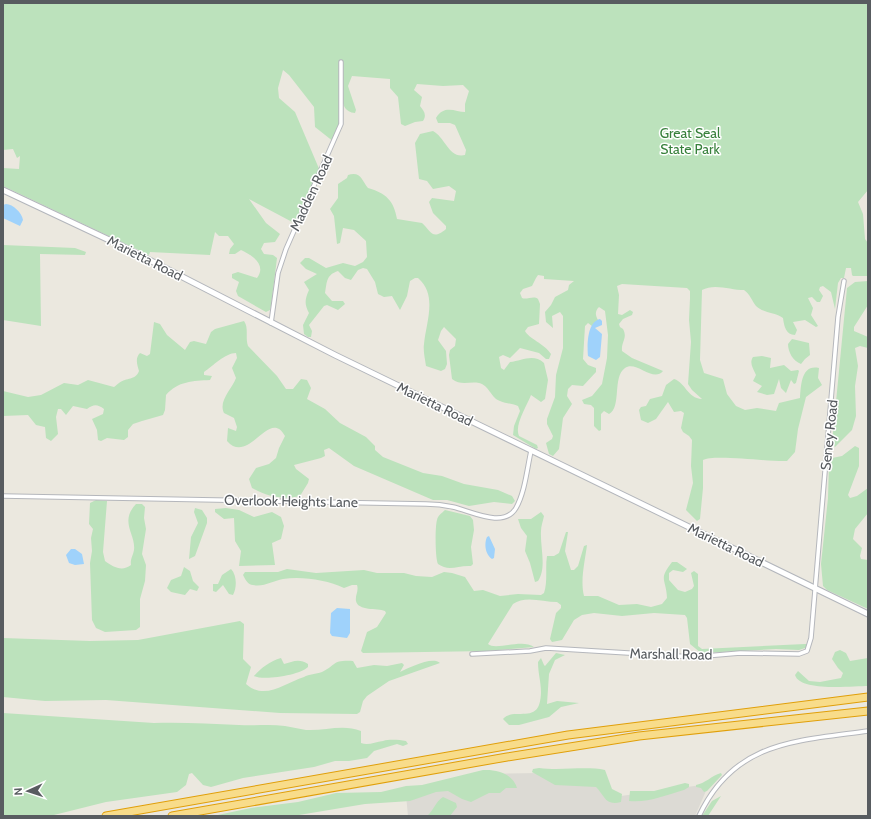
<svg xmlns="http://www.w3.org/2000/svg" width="871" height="819" font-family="Cabin,sans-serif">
<rect width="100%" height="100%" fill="#ebe8df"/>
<path fill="#dcdad4" d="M601,772L606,798L709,784L695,816H408L406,795L486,774Z"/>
<path fill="#bce2bc" d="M3,3H868V190L858,202L863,214L865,239L868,243V276H853L852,275L851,268H846L844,278H841L838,283L835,309L831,292L823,286L820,287L819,290L823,296L820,302H817L812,297L808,298L813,308L811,315L818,326L816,327L805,320L793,322L797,330L795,335C786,335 784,326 783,318C775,312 763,313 756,306C752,301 750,294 744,290C731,290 714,283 702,290L700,360L704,373L723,379L727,394L736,406L745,410L757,408L776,411L779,403L800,398C801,386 801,364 819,368L818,378L822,385L806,397L798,429L795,452L787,461C770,462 714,454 703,460V488L700,519L697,521L686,510L693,483L691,466L692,440L689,436L683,432L681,428L684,413L681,411L674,412L668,402L656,419L648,423L641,420L639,410L641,407L646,406L650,399L662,396L666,385L674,379C686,383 687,398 702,399L692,390L688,384L691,342L689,320L690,298V291L687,288L622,284L617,286L619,295L618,314L622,315L630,310L633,312L632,315L623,319L619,324L620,327L623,329C628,338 621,342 622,351L632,358L663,371C653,383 636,360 625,368C612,377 622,407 609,414L604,411L601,414V430L599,431L594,426V408L591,405L584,404L582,400L592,396L602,384L607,358L608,335L605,311L599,307C595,311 595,315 598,320L592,326L588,323L585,326L583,359L588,365L596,368V372L583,386L572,385L568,389L567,396L572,404L563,418L559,449L553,456L549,454L546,443L552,439L553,436L547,424V419L555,397L556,375L563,348V316L560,312L552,316L553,328L546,322L545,312L551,305L555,297L568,290L569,285L574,281L544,279V276L538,275L536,278L532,286L523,289L520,293L522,298C527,300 534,295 538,299L540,304L539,324L528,327L525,331C528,338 545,344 551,354L549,359H546L539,353L520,348L510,358L503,355L499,357L501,368L504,370L510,362C522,361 533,353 544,363L548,380L545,399L541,402L531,395C527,406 514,425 519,436L537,445L538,448L536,449L513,435L514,426L520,411L518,406C512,403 506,404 500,401C491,398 489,385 479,383C470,381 461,386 452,379L449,355L450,350L455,346L456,339L444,327L441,331L438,340L446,351L447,364L445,369L441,371L426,366C425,359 423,351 424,344C426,322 438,295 418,278H415L410,281L407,296L400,310L392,296L384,297L378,294L375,282L367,269L363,268L358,270L351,280L345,278L338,271C326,275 327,282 325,293L332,301H343L345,304L338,310L327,305L324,306L309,325L312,331L311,337H308L304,334L303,325L309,313C304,304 305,299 309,290L304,282L317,274L306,269L300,263L305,258H309L326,268L343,263L355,266L363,262L367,257L366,241L354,230L343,228L340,243L337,244L334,216L330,209L338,198V184L347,178L348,175C361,171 362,181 368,188C386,193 394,201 397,219L422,223C431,231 432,241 446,229V226L433,213L429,202L432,198L454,201L456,191L449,186L433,189L427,181L419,179L415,143L420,134L433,131C445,137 449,159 465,155L466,150L455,125L450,123H438L436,118C444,104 456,112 465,112V104L469,91L463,85L443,86L417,84L414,90L422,97L420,106C424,111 427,115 423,121L415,122L405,126L401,124L398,97L390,88V79L352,76L348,86L356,110L355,113C345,112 343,106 342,97L340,124L334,142L315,127L314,107L289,75L283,70L278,88L279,98L295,112L320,171L296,224L249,199L266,223L280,234L275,242L264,243L261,249L264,254L273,255L277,258L271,306L270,310L266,312L238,296L236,291L239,282L232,278V274L238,272L257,278C267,265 252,255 241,250L235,254H229L230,249L234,244L228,236H219L215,232L210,255L150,252L149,255L3,186V168L19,169L20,156L17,158L13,149L3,150Z
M3,245L75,248L86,252L85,255L40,254L41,326L3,320Z
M868,281V305L854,327V331L868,337V348L860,346L855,348L858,366L855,386L856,416L852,430L835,447L832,443L847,288L855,282Z
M244,321C249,328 245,337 248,346L277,376L286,389H293L301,379L307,380L311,388L307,399L325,409L340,423L366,437L375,446V450L383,457L423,473L442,476L464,484L498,490L512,496L515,501L512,504L494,502L469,506L447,500H433L354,466L329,448L324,450L325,456L321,458L294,465L296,469L309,479L308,483L300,496C283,500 268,497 252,488L249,479L256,468L269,464L276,458L279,448L285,436C269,407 249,466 227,441L228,428L236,431L237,427L234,418L224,413C218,401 232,389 236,378L232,368L237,358L236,353C225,353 213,366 204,372V375L212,376L210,380C193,381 178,381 166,395L165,410L163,415L142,421L133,424L128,430V437L124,440L107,438L101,441L98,440L97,430L92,419L103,414L104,409C97,404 94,404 87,409L73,406L66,415L61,409H58L56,417L58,434L51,441L46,438L45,427L36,425L28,415L3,416V391L28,397L41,395L64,383L78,385L88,380L114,387C116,386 117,384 119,383C127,377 135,381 139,371C137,364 135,358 140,353L147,356L150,354L154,322L160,324L167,335L185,350L190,342L194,341L206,344L211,332L215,329Z
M792,339L809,343L810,355L805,359L801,364C793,361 788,352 788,344Z
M762,356L771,358L770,368L784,365L791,371L798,370L799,371L796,383L794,384L791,380L786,393L781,388L779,379L774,394L767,395L757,392L762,386L753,381L756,375C753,368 749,363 753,357Z
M855,446L859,448V466L848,495L850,498L857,496L868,488V513L855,529L853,539L862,548L860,556L861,559L868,560V609L827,590L823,586L821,564L828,498L829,464L832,458L842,456Z
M96,500L107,501L103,552L105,561C113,567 122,572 131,565C130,559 133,556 134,550C136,534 119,522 136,504H142L145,507L144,518L146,529L142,554L146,565L145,581L140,599V627L136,630L105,632L96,628L92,620L90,563L92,551L91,538L93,529L89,524L90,503Z
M195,508L202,510L207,518V523L195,556L189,559L191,537L198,523L194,512Z
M226,508L239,510L254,517L272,512L281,517L284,526L281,539L272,543L275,565L239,566L241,551L235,541L234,518L224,519L215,512V509Z
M445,510L470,516L473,520L474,530L471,547L473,564L471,566C458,565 449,572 438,564C435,558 435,526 437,520C438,515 442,513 445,510Z
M541,512L544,516C543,521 541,526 541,531C540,547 547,568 538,581L535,582L530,563L525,551L527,536L521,528L518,519H531Z
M566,532H568L565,551L571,570H574L578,566L584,546L587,545C585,561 580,580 584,596H598L619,605L637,604L651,607L662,604L667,598C666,578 658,580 672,562H677L687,569L683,572L673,570L669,573V580L678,590L685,592L692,589L694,586L691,573L694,571L698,574V646L702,649L805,644H807L808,647L799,650L776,649L701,653L690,644L687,618L685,615L654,613L622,616L594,613L582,615L574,620L562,640L552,642L550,639L556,613L561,608V605L557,602C543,602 525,595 513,604L488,644C496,651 522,638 534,647L487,651L363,653L361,651L367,632L377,627L386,613L385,611C377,608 358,611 356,601C355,595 359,591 357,585H352L344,588C327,580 302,576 283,579C273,581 264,587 253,585C248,585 245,579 243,575L245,572H278L287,569L316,573L364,570L377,573H404L416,576L432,577L444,572L452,573L465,577L474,591L483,590L500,596L518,594L541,595L544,593C548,581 545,568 547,556H554L559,553Z
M184,567L190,571L193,581L199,587L197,591L190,589L185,595L171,592L167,588L171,580L181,576Z
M231,569C237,575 237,588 233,595L229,594L223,585L216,592L213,591V584H218L222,575Z
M240,621L244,624L243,659L251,667L246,684C265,701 285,683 304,677C309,674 316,674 322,672C337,665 331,660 353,661L357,668L374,665L387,666L402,663L404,665L400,672C409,668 432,656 440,663L389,681L367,696L363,701L360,712L357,714L280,713L106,700L45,701L3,697V638L90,641L138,640Z
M840,650L846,653L850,661L868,658V686C852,686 800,692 795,675L798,671L809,681L820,682L841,678L843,673L838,668L832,659L835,652Z
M556,653L565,655L555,660L549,674L547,704L557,701L579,703L561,707L549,717L519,725H509L503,719C512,708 533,721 539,705C544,689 538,678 538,662L541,658L544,665L545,666Z
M281,658L284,664C292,662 299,658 308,664V667C300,675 264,681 254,676C261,668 270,661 281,658Z
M3,713L154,723C183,722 211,724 239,725C255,726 270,724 285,726C292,727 299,729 306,730C325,731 343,724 361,731V743C368,746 375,742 383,741C390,739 399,740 406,741L408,744L403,746L397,744L374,751L367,758L349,761H335L314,767L243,778L211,787L203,785L192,773L189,774L186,785L177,792L106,802L50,816H3Z
M539,768C561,771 585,766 605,770L612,789L622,794L621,802C605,806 605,796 596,787L555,785L532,772L533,769Z
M483,770C497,769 513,774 517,788H506L500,793H489L471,802L462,799L448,791L436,792L410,801L365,804L293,816H213L251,808L298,802L336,793L381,792L406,786L422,785Z
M721,773L722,775L707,791L704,792L701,788L696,787V785C706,783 711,776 721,773Z
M685,783L689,784V787L684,790C666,795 648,803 629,801L630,791H654Z
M721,796L708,816H702L712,801Z
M443,797L456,803L457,807L450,816H427C434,810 435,802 443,797Z"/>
<path fill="#9fd2fb" d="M6,204C13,204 22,213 23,220L20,226L3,218V205Z
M600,319L602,321V325L595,328L602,334L600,357L596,360L588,356C587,345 587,322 600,319Z
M489,536L495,549L494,558L492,559C485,554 484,544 487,537Z
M71,549H75L82,554L84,564L75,565L69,563L66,555Z
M337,608L350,609V633L347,638L332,636L330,633L331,613Z"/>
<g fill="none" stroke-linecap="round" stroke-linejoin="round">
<defs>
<path id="street" d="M271,323L278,273L286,249L341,124V62
M3,496L426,504C435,504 444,505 453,507C471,511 504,529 516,508C525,492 527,469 531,451
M472,654L530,651L546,648L694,657L740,653L799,654L807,651L811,638L838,317L844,281
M699,816C734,741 796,741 868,731"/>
<path id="secondary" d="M3,190L122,246L335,355L868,614"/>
<path id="highway" d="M106,816L568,735L868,697
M172,816L507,757L639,736L868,711"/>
</defs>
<use href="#street" stroke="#b5b7bc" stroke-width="5.5"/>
<use href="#secondary" stroke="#b3b6bc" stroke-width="7"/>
<use href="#highway" stroke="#e09f0a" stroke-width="9"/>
<use href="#street" stroke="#fff" stroke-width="3.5"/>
<use href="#secondary" stroke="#fff" stroke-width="5"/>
<use href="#highway" stroke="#f8dc8a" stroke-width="7"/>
</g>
<g text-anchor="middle" stroke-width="3" stroke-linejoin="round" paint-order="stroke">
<g font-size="14" fill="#37803b" stroke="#fff">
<text x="690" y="138">Great Seal<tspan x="690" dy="16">State Park</tspan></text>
</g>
<g font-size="14" fill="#585c60" stroke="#fff">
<text transform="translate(311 193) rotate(-65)" y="5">Madden Road</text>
<text transform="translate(145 258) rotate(27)" y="5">Marietta Road</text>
<text transform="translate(435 404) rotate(26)" y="5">Marietta Road</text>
<text transform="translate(829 435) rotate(-84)" y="5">Seney Road</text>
<text transform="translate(291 501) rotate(1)" y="5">Overlook Heights Lane</text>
<text transform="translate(726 545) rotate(26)" y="5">Marietta Road</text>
<text transform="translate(671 654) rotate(1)" y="5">Marshall Road</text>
</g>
</g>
<rect width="871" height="819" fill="none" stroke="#585c60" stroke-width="8"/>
<g transform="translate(28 791) rotate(267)" stroke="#ffffff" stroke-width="3" paint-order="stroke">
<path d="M0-3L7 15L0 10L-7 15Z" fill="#585c60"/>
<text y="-6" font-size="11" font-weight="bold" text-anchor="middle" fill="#585c60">N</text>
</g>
</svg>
